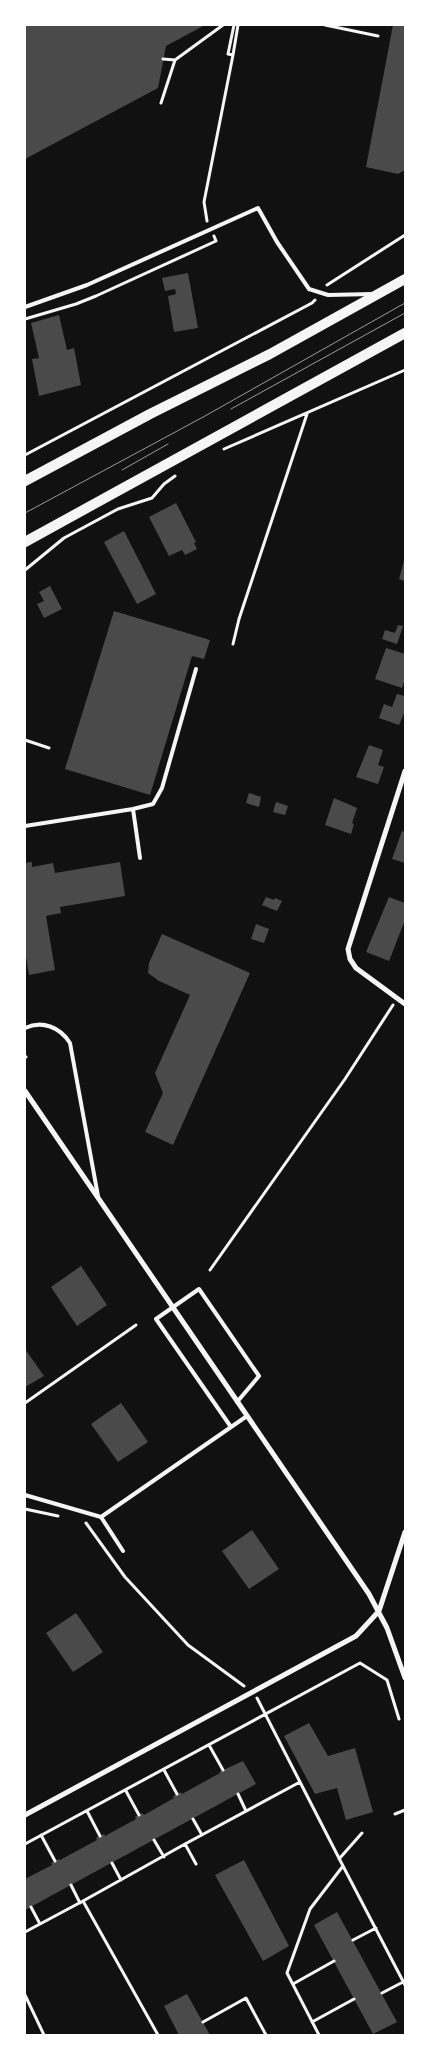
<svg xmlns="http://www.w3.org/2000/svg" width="430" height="2060" font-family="Barlow,sans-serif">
<rect width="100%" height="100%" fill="#111"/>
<path fill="#4a4a4a" d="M25,25H205L166,46L158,88L25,159Z
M393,25H405V170L398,174L366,167Z
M188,273L198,328L174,332L168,296L176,294L175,289L165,291L162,278Z
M59,315L67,350L74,348L81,385L39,396L32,359L39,358L31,323Z
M176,503L196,542L194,543L197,549L185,555L182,550L169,556L149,517Z
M124,531L156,594L137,604L104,542Z
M404,561H405V581L399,579Z
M50,586L62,609L44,618L37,604L44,601L39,592Z
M114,611L210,640L204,659L192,656L150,795L65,769Z
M398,625L403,626L397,644L382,639L385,630L395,633Z
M386,648L405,654V679L402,688L375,679Z
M397,694L405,696V711L399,725L379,718L384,704L392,707Z
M369,745L383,750L378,765L384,767L378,784L356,777Z
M249,793L261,797L259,807L246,803Z
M334,798L357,808L352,823L354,824L351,834L325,825Z
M276,802L288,806L285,815L273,812Z
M402,831L405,832V863L392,859Z
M32,862V867L53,863L55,873L120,862L125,896L60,907L61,913L46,916L55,970L29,975L25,951V863Z
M266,897L274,900L275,898L282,901L277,911L262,905Z
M389,897L405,903V920L389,961L366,952Z
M256,924L269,929L264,943L251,939Z
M162,934L250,973L173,1145L145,1132L163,1093L155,1073L190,995L159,981L148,973L149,963Z
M81,1266L107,1305L77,1326L51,1287Z
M25,1349L44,1376L25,1387Z
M121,1403L148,1442L118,1462L91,1424Z
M252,1530L279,1569L249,1589L222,1551Z
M76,1613L103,1652L73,1672L46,1633Z
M309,1723L328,1756L355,1748L373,1812L346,1820L337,1788L315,1794L284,1736Z
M243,1761L256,1784L25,1910V1879L52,1865L51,1863L59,1859L60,1860L97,1840L96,1838L104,1834L105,1836L136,1819L135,1817L142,1813L144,1815L174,1798L173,1796L181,1792L182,1794L220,1773L219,1772Z
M244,1860L289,1946L263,1961L215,1875Z
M337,1912L397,2022L373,2034L314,1925Z
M187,1994L210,2035H179L164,2006Z"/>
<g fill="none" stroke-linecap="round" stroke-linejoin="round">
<path stroke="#f5f5f5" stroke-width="3" d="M234,25L228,54L233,55L238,25
M325,25L378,36
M163,59L175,60L223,25
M161,103L175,60
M207,221L204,202L233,55
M327,285L405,235
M25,319L76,304L96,296L216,241L214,236
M224,449L405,370
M25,455L312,303L315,300
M25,570L64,538L118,509L152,498L164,484L175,476
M233,644L239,619L307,414
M25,740L49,748
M25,1056L26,1057
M210,1270L345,1079L393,1005
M25,1403L136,1325
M25,1509L58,1516
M86,1523L125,1577L188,1645L244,1686
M257,1698L300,1782
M209,1745L223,1770
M164,1770L177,1794
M126,1791L139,1815
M238,1794L246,1811
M87,1811L100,1836
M395,1814L405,1810
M193,1819L202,1835
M41,1835L55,1861
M154,1840L164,1857
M25,1844L360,1663L387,1680L399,1719
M339,1859L362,1833
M112,1863L121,1880
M196,1864L185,1844L300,1782L343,1866
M71,1885L80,1903
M31,1907L40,1924
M25,1932L83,1901
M353,1940L376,1928
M293,1984L334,1961
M382,1993L403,1982
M25,1995L44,2035
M203,2022L246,1998L266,2035
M312,2022L354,1999
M158,2035L83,1901L185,1844
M319,2035L287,1973L310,1909L343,1866L405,1985"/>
<path stroke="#f5f5f5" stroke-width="4" d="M25,307L87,285L258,208L277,242L309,289L328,295L372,294
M25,826L133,809
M140,858L133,809L153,804L162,788L196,669
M25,1028C42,1020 60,1027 70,1043L98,1196
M231,1427L156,1319L199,1289L259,1376L237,1402
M25,1495L101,1517L247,1416
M101,1517L123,1551"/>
<path stroke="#f5f5f5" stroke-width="5" d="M405,771L348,949L350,959L356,968L405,1004
M25,1091L369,1594L387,1628L405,1678
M25,1815L356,1636L379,1611L405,1532"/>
<path stroke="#f5f5f5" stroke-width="10" d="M25,481L150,414L270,354L405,279
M25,542L405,333"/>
<path stroke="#9a9a9a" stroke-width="1" d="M231,409L405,313
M122,470L168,444
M25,513L205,416L405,303"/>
</g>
<rect width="430" height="2060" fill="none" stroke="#ffffff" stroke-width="52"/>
</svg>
